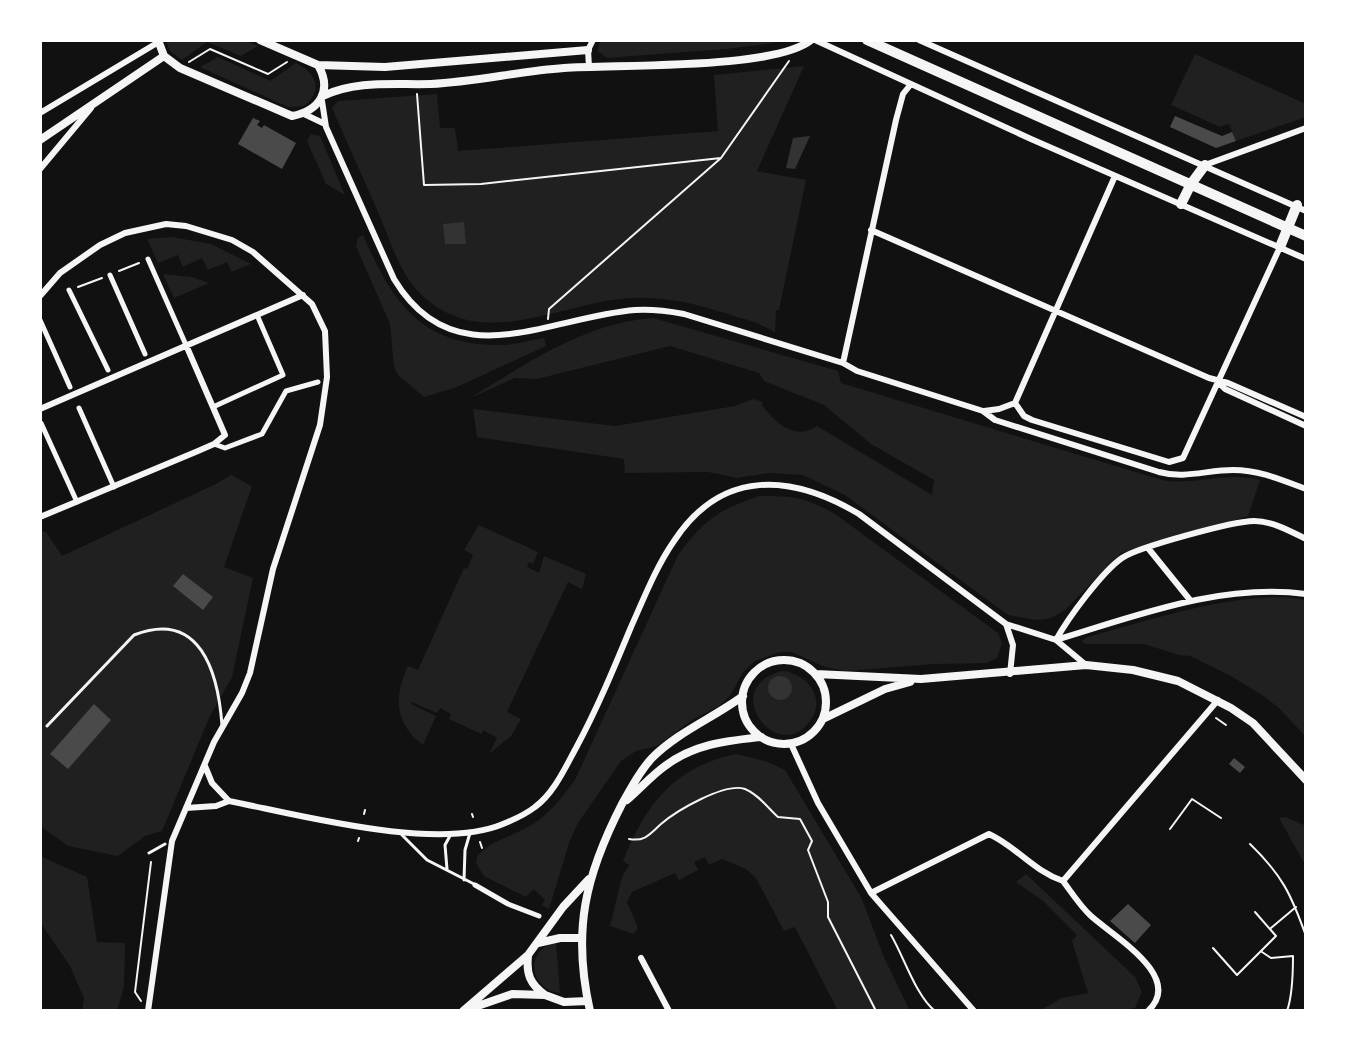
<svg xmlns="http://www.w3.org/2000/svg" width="1346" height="1051" font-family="'Public Sans',sans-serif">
<rect width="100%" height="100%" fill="#111"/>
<path fill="#202020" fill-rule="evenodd" d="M166,40H244L258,46L241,56L207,42L182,60L170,51Z
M600,40H768L775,43L726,49L607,58L598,51Z
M1195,54L1306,104V117L1236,141L1229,124L1220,127L1171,105Z
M218,57L270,81L296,63C316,72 324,91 304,106L288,107L200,67Z
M804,66L757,171L806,180L779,310H776L775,333C761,322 742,319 725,313C693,303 663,296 629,298C557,303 477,356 416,289C399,270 391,243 381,219C365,182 348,145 332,108L338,101L437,94L440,128H455L458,151L718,131L714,75Z
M311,134L320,136L345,195L326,184L307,141Z
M363,235C392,302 421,346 501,345C515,345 530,340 544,338L546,346L457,387L424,397L398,375L394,367L390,324L356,246L358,238Z
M172,237L211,244L251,264L232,272L227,262L208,270L202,258L183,267L178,255L158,263L147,239Z
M163,274L192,277L209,283L174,298Z
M653,318L838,371L841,383L1162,480C1196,486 1226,471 1260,480L1248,516L1121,553L1065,610L1051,618L1037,620L1008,615L845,495L803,475L768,473L737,478L708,472L625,473L624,459L477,437L473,409L615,426L735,406L753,399L763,402L762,405C773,421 796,442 817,426L932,495L934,480L871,444L824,405L764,381L759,373L670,346L537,379L515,378L470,398C528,363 584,323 653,318Z
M231,475L252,486L224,567L253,578L232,677L209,718L162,831L145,836L118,856L68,846L40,826V531L46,532L62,556L216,484Z
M759,496C793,496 805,497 835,514L998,633L1002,643L997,658L987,663L934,664L845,671L825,667L792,652H780L755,661L743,672L730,696L719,706L692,720L657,746L636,751L621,761L578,823L570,840L549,909L542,905L545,900L534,889L526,897L484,876L476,863L477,856C491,841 509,837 526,828C547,818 561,798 575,780L678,555C705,519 717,511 759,496Z
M479,525L538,552L533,564L529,562L527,567L539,573L544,556L586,574L582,589L568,582L507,712L521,719L511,736L489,754L497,738L483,730L481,734L449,719L451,714L440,708L437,713L412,702L411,704L436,716L423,745C394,723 394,696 408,666L418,670L464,568L467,569L473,555L464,550Z
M1283,597L1306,600V737L1279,708L1265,697L1231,676L1190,656L1179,655L1144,644H1086L1081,641L1088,637C1153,619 1216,598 1283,597Z
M783,671C807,674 827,698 810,721C777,767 717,686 783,671ZM785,678L791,683L790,694L781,700L774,699L769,693Z
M736,754L768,762L785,770L862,899L883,955L910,1011H838L795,927L784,931L756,878L746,869L722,859L709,865L705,857L694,862L698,870L679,880L675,873L632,892L627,902L638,928L634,934L610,926L622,877L629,865L623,861C646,804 674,767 736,754Z
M1286,817L1306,826V866L1279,818Z
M40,856L87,877L97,942L125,943L124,987L117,1011H82L84,998L70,966L40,922Z
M1026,874L1135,977L1142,992L1135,1008L1115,1011H1039L1062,998L1088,993L1072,941L1077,935L1042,900L1016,882Z
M556,943L560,993C528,989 525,948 556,943Z"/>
<path fill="#333" d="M810,136L795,169L786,168L793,138Z
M464,222L466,244H445L443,224Z
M768 688a12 12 0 1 1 24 0a12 12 0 1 1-24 0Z"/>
<path fill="#4a4a4a" d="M1175,116L1222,136L1232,132L1236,141L1216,148L1170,127Z
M253,118L260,121L257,125L262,128L264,125L296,143L282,169L238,144Z
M183,574L213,597L203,610L173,586Z
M94,704L111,720L68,769L50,754Z
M1234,758L1245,767L1240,773L1229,764Z
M1128,904L1151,925L1135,943L1110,921Z"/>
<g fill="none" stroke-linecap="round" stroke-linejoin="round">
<path stroke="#f5f5f5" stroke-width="2" d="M189,62L210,49L268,74L287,62
M417,94L424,185L481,184L721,158
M119,271L139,263
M78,287L102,278
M548,319L549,309L721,158L789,61
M1216,718L1226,725
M364,814L365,810
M472,814L473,817
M1170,829L1192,799L1221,818
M629,839C645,842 650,834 661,824C676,811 725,782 745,789C758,794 768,808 778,817L800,819L812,841L808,850L828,902V917L876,1011
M358,841L359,838
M480,842L482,848
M1250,844C1282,875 1291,894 1306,936
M1271,928L1296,907
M891,935C904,957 916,996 935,1011
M1213,948L1237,975L1276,936L1255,912
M1262,952L1271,958L1293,956C1293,971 1292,997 1287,1011
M141,1001L135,992L151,862"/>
<path stroke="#f5f5f5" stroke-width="3" d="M47,726L134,635C200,609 218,672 222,725
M402,835L427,860L474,884
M149,853L165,844
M447,869L445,845L451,834
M464,880L465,850L470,833"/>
<path stroke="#f5f5f5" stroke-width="5" d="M148,259L186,345
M110,275L145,354
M69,290L108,370
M40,320L70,387
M213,407L283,375L257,315
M79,408L114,487
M41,423L77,502
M214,444L225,448L262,434L286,391L318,382
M475,885L508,904L539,916"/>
<path stroke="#f5f5f5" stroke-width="6" d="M815,40L1031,139L1306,259
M919,40L1306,211
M589,67L588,50L593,40
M322,101L326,127L394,279C454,379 548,317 635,310C652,309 668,311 684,314L843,363L857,371L983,411L995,420L1159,472C1185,479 1207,470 1233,470C1259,470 1282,480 1306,489
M40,113L157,43
M304,114L325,124
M1205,165L1306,128
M40,169L91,108
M1115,176L1015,403L1024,416L1032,420L1169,462L1183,458L1280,247
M871,230L1209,378L1228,383L1306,417
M40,296L60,273L100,245L125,233L166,224L186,226L232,240L253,252L312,304L325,331L327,377L320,425L273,569L250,673L242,693L214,742L172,841L148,1011
M843,363L896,120L903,94L911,84
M1219,383L1225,389L1306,426
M40,409L303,295
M984,411L999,409L1015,403
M40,517L198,451L214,444L225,435L186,345
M1148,548L1190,600
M1006,624L1013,645L1010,674
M1056,640C1068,618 1102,572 1122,558C1138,547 1234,521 1254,521C1272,521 1290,531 1306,539
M1056,640C1136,616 1220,583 1306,594
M791,744L818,803L871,893L974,1011
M205,766L212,783L229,801
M186,808L216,806L229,801C300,815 437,852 503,824C513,820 526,814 535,807C554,793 565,768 576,748C597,709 614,668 631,627C644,598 656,567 674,541C722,468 792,474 859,514L1006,624L1056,640L1086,665
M1063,881L1218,700
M1063,881C1072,893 1080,906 1091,916C1113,936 1185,977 1148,1011
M871,893L989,834C1017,847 1032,870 1063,881
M641,958L669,1011"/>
<path stroke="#f5f5f5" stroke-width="8" d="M158,40L164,56L180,68L292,116C319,111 333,91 318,65L260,40
M318,65L385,67L588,50
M323,96C356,80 394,85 431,84C475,82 520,71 564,68C617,64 774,70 811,40
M40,140L164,56
M742 702a42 42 0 1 1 84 0a42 42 0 1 1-84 0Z
M816,674L921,679L1086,665L1133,670L1178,681L1231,708L1253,723L1306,780
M823,719L885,689L910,682
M627,800C640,789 651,776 665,766C694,744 726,741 761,737
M538,943L560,938H582
M528,956C526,974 530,984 545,995
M469,1009L512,994L545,995L564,1002L588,1001
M463,1011L528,955L563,907L589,879
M590,1011C572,931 585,876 622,804C632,787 638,773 652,758C678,732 713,718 743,696"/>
<path stroke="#f5f5f5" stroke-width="10" d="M867,40L1306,236
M1181,204L1191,184L1205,165
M1280,247L1297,205"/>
</g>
<rect width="1346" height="1051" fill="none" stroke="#ffffff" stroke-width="84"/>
</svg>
